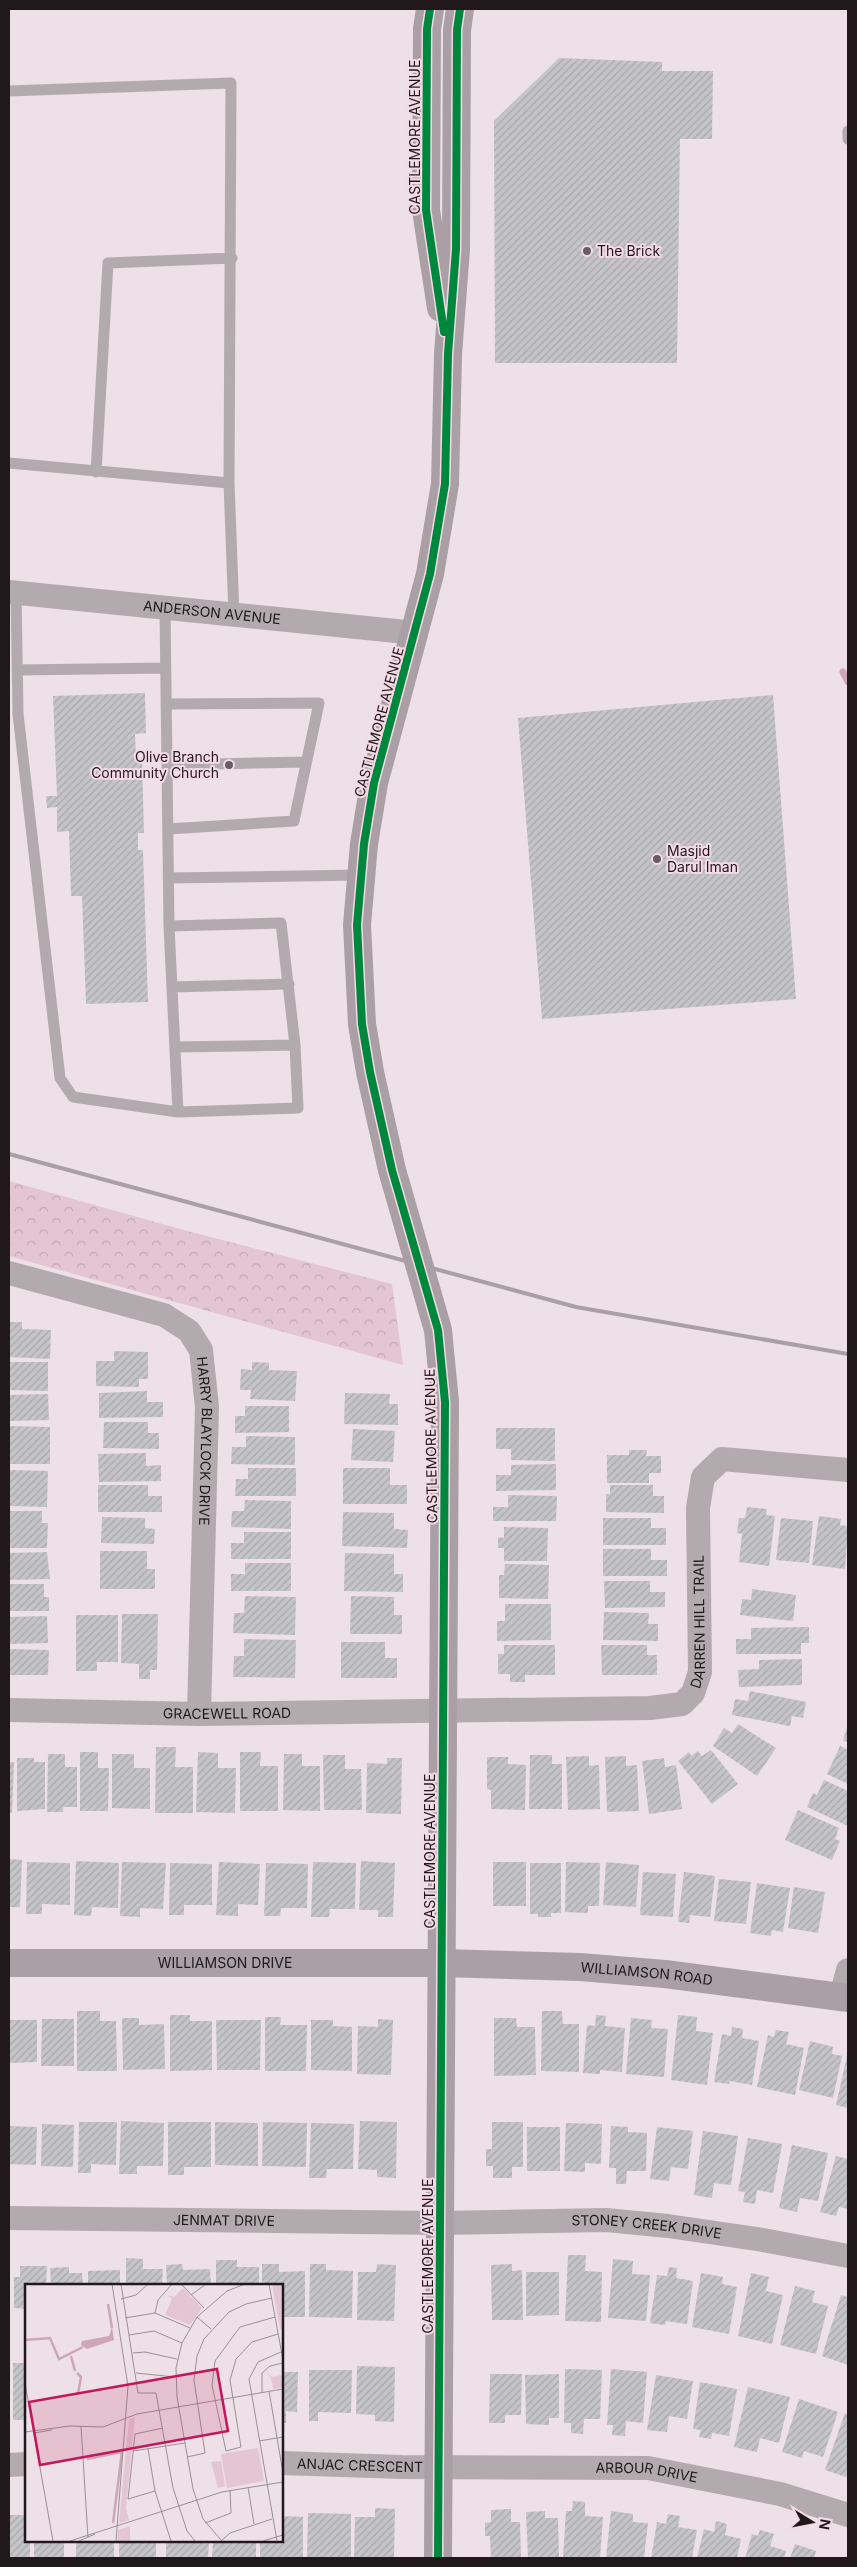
<svg xmlns="http://www.w3.org/2000/svg" width="857" height="2567" font-family="Inter,sans-serif">
<defs>
<pattern id="park-crowns" width="20" height="18" patternUnits="userSpaceOnUse" patternTransform="scale(1.25)"><rect width="20" height="18" fill="#e3c6d2"/><path d="M2 6a3 3 0 1 1 6 0M12 15a3 3 0 1 1 6 0" fill="none" stroke="#c2a9b4"/></pattern>
<pattern id="building-hatch" width="6" height="6" patternUnits="userSpaceOnUse" patternTransform="scale(1.25)"><rect width="6" height="6" fill="#c5c5c8"/><path d="M-1 1l2-2M0 6l6-6M5 7l2-2" fill="none" stroke="#a9a8ab"/></pattern>
</defs>
<rect width="100%" height="100%" fill="#ede0e6"/>
<path fill="url(#park-crowns)" d="M9,1181L191,1232L392,1284L403,1365L9,1256Z"/>
<g fill="none" stroke-linecap="round" stroke-linejoin="round">
<path stroke="#cda7b8" stroke-width="7" d="M843,672L848,682"/>
</g>
<path fill="url(#building-hatch)" d="M559,58L662,62V71H713L712,139H680L677,363H495L494,121Z
M145,693L146,733L135,734L136,759H142L144,833H138V850H143L148,1002L86,1004L82,896H71L69,831L57,832V807L47,808L46,796H57L53,696Z
M773,695L796,999L542,1019L518,718Z
M9,1322H22V1329L51,1330L50,1359L9,1357Z
M114,1351L148,1352V1379H139V1387L96,1386V1361H114Z
M9,1362H48V1391L9,1390Z
M252,1362L269,1363V1370L297,1371L295,1401L250,1399L251,1390H240L241,1369L252,1370Z
M147,1391V1402H163V1417L99,1418V1393Z
M345,1393L390,1394L389,1404H398V1425L344,1424Z
M48,1394L49,1420L9,1421V1395Z
M245,1406H289V1432L235,1433V1416H245Z
M104,1422H148V1433H159V1449L103,1448Z
M9,1426L50,1427V1464H9Z
M496,1428H555V1461L511,1460V1449H496Z
M353,1429L395,1431L393,1462L351,1460Z
M246,1436L295,1437V1465L231,1464L232,1447H246Z
M629,1450H647L646,1456H661V1473H649V1483H607V1455H629Z
M146,1453V1466L161,1465V1481L99,1482L98,1454Z
M556,1464V1490L496,1491V1475H511V1465Z
M248,1468H296V1496H235L236,1479H248Z
M343,1468H390V1485H407V1504H343Z
M9,1470L48,1471L47,1507L9,1506Z
M98,1485H148V1496H162V1512H98Z
M610,1485H653V1496H664V1513L606,1512V1494H610Z
M508,1495L557,1496L556,1521H493V1507H508Z
M245,1500L291,1501V1529L231,1527L232,1511H244Z
M747,1507L767,1509L766,1515L775,1516L769,1566L739,1562L742,1534L737,1533L739,1518H745Z
M9,1511H42V1523H48L47,1548H9Z
M343,1512L394,1513V1529L408,1530L407,1548L342,1546Z
M819,1516L841,1519L840,1525L848,1526L845,1569L812,1565Z
M102,1517L145,1518V1528L155,1529L154,1544L101,1543Z
M603,1518H651V1528H666V1545H603Z
M781,1518L813,1521L809,1563L776,1560Z
M504,1527L548,1528L547,1561H504V1548H498V1537L504,1538Z
M244,1532H291V1559H231V1543H244Z
M603,1549H651V1560H667V1576H603Z
M100,1551H147V1569H155V1589H100Z
M47,1552L50,1579L9,1580V1553Z
M345,1553L394,1554V1574H403V1592L344,1591Z
M245,1563H291V1591H231V1574H245Z
M505,1564L549,1565L548,1599L499,1598V1575H504Z
M604,1581H650V1592H665V1607L605,1608Z
M9,1584H44V1597H49V1611H9Z
M752,1589L796,1595L793,1621L740,1615L742,1599L751,1600Z
M245,1596L296,1597L295,1635L233,1633L234,1613H244Z
M351,1596L394,1597V1615H402V1634H350Z
M505,1604H551V1640L497,1641V1621H505Z
M604,1612L649,1613L648,1624H658V1641L603,1640Z
M122,1614H158L157,1670H150V1679H139V1664L121,1663Z
M76,1615H118V1662H97V1671H76Z
M47,1616L48,1643L9,1644V1617Z
M809,1627V1643H801V1654H736V1639H751V1628Z
M244,1639L296,1640L295,1678L233,1677L234,1656H244Z
M341,1642H385V1658H397V1678H341Z
M504,1645H555V1675H525V1682H510V1674H498V1654H504Z
M601,1645H647V1655H657V1675H602Z
M9,1649L49,1650L48,1675H9Z
M802,1659V1685L739,1687L738,1670L759,1669V1660Z
M750,1691L806,1702L803,1718L792,1716L790,1726L732,1715L735,1699L748,1701Z
M848,1723V1742L843,1741Z
M738,1724L776,1748L757,1776L713,1746L724,1728L732,1733Z
M840,1746L848,1750V1784L827,1774Z
M156,1747H176L175,1767H193V1813H155Z
M711,1750L738,1784L712,1804L678,1761L689,1752L691,1756L698,1751L702,1756Z
M80,1752H98V1768H109L108,1811H80Z
M198,1752L218,1753V1768H236L235,1813L196,1812Z
M240,1752H261L260,1766H278V1811H240Z
M48,1754H65V1767H77V1807H63V1812H47Z
M112,1754H134V1768H150V1809L112,1808Z
M284,1754H302V1766H320V1811L283,1810Z
M323,1755H345V1769H361L362,1810H324Z
M530,1755H552V1764H562V1809H529Z
M589,1756V1766L599,1765L600,1809L568,1810L566,1757Z
M626,1756V1766L637,1765L639,1811L607,1812L605,1757Z
M487,1757H508V1764L526,1765L525,1810L491,1809V1790L487,1789Z
M17,1758H34V1762H45V1809L17,1811Z
M387,1758H402L401,1814L366,1813L367,1763L387,1764Z
M664,1758L665,1767L676,1765L682,1809L649,1814L642,1761Z
M9,1762H14L12,1813L9,1812Z
M824,1780L848,1791V1826L807,1807L813,1793L817,1795Z
M798,1810L839,1828L835,1839L840,1841L832,1860L785,1840Z
M9,1859L22,1860L20,1907H9Z
M76,1861L119,1863L118,1908L92,1907L91,1916L74,1915Z
M361,1861L395,1863L393,1917H378V1910H359Z
M27,1862L70,1863V1905L42,1904V1914H26Z
M122,1862L166,1863L163,1909L140,1908V1917L120,1916Z
M219,1862L260,1864L258,1905L238,1904V1916L216,1915Z
M313,1862L356,1863L355,1909H330L329,1917H311Z
M493,1862H526V1906H493Z
M566,1862L600,1863L599,1906H588V1913L565,1912Z
M606,1862L639,1865L636,1907L603,1905Z
M170,1863L212,1864V1905H184V1915H169Z
M266,1863L308,1864L307,1908H281L280,1916H264Z
M530,1863H561V1913H551V1917H538V1914H530Z
M643,1872L676,1874L673,1917L640,1915Z
M684,1872L715,1876L710,1917L690,1915L689,1923L678,1922Z
M719,1879L751,1882L746,1924L714,1921Z
M757,1883L790,1888L783,1932L772,1930L771,1936L750,1933Z
M794,1887L825,1892L818,1933L788,1928Z
M77,2011H100V2021H116L117,2071H77Z
M542,2011H562L563,2024H579V2072L541,2071Z
M170,2015H190V2021H212V2070L170,2071Z
M596,2015L606,2016L605,2026L625,2028L622,2072L600,2070V2074L583,2073L587,2025L595,2026Z
M678,2015L697,2017L696,2031L713,2033L707,2085L671,2080Z
M265,2017H281L280,2025H307L306,2071H265Z
M122,2018H139V2025L164,2024L165,2069L123,2070Z
M494,2018H516L517,2027H535L536,2075L494,2076Z
M631,2018L652,2020L651,2028L668,2029L664,2077L626,2074Z
M42,2019H74V2066H41Z
M378,2019L393,2020L391,2075L357,2074L358,2026L378,2027Z
M9,2020H37V2062L9,2063Z
M216,2020H261L260,2070H217Z
M311,2020H333V2026L352,2027V2071L311,2070Z
M732,2027L743,2029L742,2038L759,2041L752,2085L730,2081L729,2084L714,2082L722,2034L731,2036Z
M776,2030L789,2032L786,2044L804,2048L795,2095L757,2087L768,2035L774,2037Z
M810,2041L833,2047L832,2054L842,2056L833,2098L799,2090Z
M847,2056H848V2108L836,2105Z
M121,2121L164,2123L163,2166H137V2174H119Z
M360,2121L397,2122L396,2178L377,2177V2170L358,2169Z
M79,2122H117L116,2165L91,2164V2173H78Z
M168,2122H211V2167H184V2175H168Z
M215,2122L258,2123V2166L215,2165Z
M263,2122L307,2123L306,2167L262,2166Z
M492,2122H523V2167H512V2178H493V2166H486V2149H492Z
M311,2123L354,2124L353,2169H327L326,2178H309Z
M566,2123L602,2124L601,2164L585,2163V2172L564,2171Z
M42,2124L74,2125L73,2167L41,2166Z
M9,2126L37,2127L36,2165L9,2164Z
M611,2126L628,2127V2132L647,2133L646,2171H627L626,2184H616V2168H609Z
M527,2127H560V2171H527Z
M657,2127L693,2131L688,2169L671,2167L669,2181L650,2179Z
M703,2131L738,2136L731,2185L714,2183L712,2198L694,2195Z
M748,2138L782,2144L773,2193L757,2190L755,2204L743,2202L745,2192L738,2191Z
M792,2145L828,2153L818,2201L800,2198L797,2212L779,2208Z
M836,2156L848,2159V2209L839,2207L836,2216L820,2212Z
M568,2255H586L585,2271L602,2272L601,2322L565,2321Z
M126,2258L143,2259V2269H163L162,2286H126Z
M613,2259L633,2261L632,2274L650,2275L646,2321L608,2318Z
M216,2260H237V2267H259V2286H216Z
M182,2264L183,2270L210,2269L211,2286H167L166,2265Z
M262,2264H279V2272L305,2271V2317H281V2286H262Z
M310,2264H326V2270L353,2271L352,2318L309,2317Z
M377,2264L396,2265L394,2321L357,2320L358,2272H376Z
M512,2264V2271L522,2270L523,2320H492L491,2265Z
M20,2266H47L46,2286H26V2309L14,2308V2277H20Z
M69,2267V2273H82L83,2286H51L50,2268Z
M669,2267L677,2268L676,2278L693,2281L687,2324L666,2321L665,2325L650,2323L657,2275L667,2276Z
M120,2270V2286H88V2271Z
M526,2272H559V2315L526,2316Z
M701,2273L723,2277L722,2284L737,2287L729,2334L692,2327Z
M751,2273L769,2277L766,2291L783,2295L772,2344L738,2336Z
M795,2286L815,2291L812,2302L828,2306L816,2354L780,2345Z
M841,2295L848,2297V2365L822,2356Z
M13,2363H26V2420H13Z
M357,2366L395,2367L394,2422L375,2421V2415L356,2414Z
M565,2369L602,2370L600,2419H584L583,2434L571,2433V2423H564Z
M611,2369L647,2372L643,2423L626,2421L625,2436L612,2435L613,2425H607Z
M309,2370H352L351,2413L318,2412V2421H309Z
M281,2372H298L297,2412L286,2411V2423H281Z
M490,2374H522L521,2415H505V2423H489Z
M559,2374V2418H549V2425L526,2424L525,2375Z
M656,2375L693,2381L687,2419L669,2416L667,2432L647,2430Z
M700,2382L737,2389L729,2436L712,2433L711,2439L699,2437L701,2430L693,2429Z
M748,2387L790,2397L779,2443L760,2438L757,2452L734,2447Z
M799,2399L838,2412L823,2457L804,2451L802,2458L782,2452Z
M845,2413L848,2414V2472L846,2477L825,2470Z
M573,2501L585,2502V2516L603,2517L600,2558H563L566,2511H572Z
M375,2508L395,2509L394,2558H354L355,2517H375Z
M511,2509V2522H520L521,2558H491L490,2536H485V2523L491,2522V2510Z
M545,2511V2518H558L559,2558H528L526,2512Z
M611,2511L633,2514V2522L648,2523L644,2558H606Z
M308,2513L351,2514V2558H307Z
M668,2514L680,2516L678,2527L697,2530L692,2558H651L657,2522L666,2524Z
M9,2515H26V2541H30V2558H9Z
M281,2516L303,2517V2558H260V2541H281Z
M716,2521L727,2524L725,2535L741,2539L737,2558H697L704,2529L714,2532Z
M760,2530L774,2534L770,2546L786,2551L784,2558H745L752,2534L758,2536Z
M34,2541H64V2558H34Z
M76,2541H114V2558H76Z
M119,2541H156V2558H119Z
M166,2541H209L208,2558H166Z
M213,2541H256V2558H212Z
M795,2544L816,2551L814,2558H790Z"/>
<g fill="none" stroke-linecap="round" stroke-linejoin="round">
<path stroke="#b3aaae" stroke-width="11" d="M9,91L231,83L229,483L9,463
M848,131V139
M96,472L108,263L232,258
M229,483L234,615
M16,593L18,714L60,1078L73,1097L178,1112L298,1108L295,1045L281,923L169,926L165,609
M17,670L165,668
M166,704L319,703L294,821L168,829
M167,765L306,762
M169,878L361,875
M169,926L178,1112
M172,987L289,984
M175,1047L295,1045"/>
<g stroke="#b3aaae" stroke-width="24">
<path id="s1" d="M9,592L416,633"/>
<path id="s2" d="M9,1273L164,1315L189,1331L201,1350L207,1407L199,1714"/>
<path id="s3" d="M9,1710L199,1714L650,1708L682,1704L693,1693L700,1672L698,1508L703,1477L722,1459L848,1470"/>
<path d="M841,1996L848,1970"/>
<path id="s4" d="M9,2218L440,2223L606,2220L668,2226L763,2240L848,2256"/>
<path id="s5" d="M281,2463L402,2467L648,2468L780,2494L848,2515"/>
<path d="M9,2465L26,2464"/>
</g>
<g stroke="#aa9fa4" stroke-width="28">
<path d="M430,9L427,29L426,210L441,308"/>
<path id="s6" d="M9,1963H442L580,1967L665,1974L848,1998"/>
<path d="M438,2558L445,1402L438,1330L392,1170L370,1072L362,1024L357,925L364,844L374,783L430,574L445,484L448,354L456,249L457,30L460,9"/>
</g>
<path stroke="#a9a0a4" stroke-width="4" d="M9,1154L576,1307L848,1354"/>
<defs>
<path id="cycleway" d="M430,9L427,29L426,210L444,332
M438,2558L445,1402L438,1330L392,1170L370,1072L362,1024L357,925L364,844L374,783L430,574L445,484L448,354L456,249L457,30L460,9"/>
</defs>
<use href="#cycleway" stroke="#f3dae5" stroke-width="11"/>
<use href="#cycleway" stroke="#00873e" stroke-width="8"/>
</g>
<g fill="#685e62" stroke="#f3dae5" stroke-width="2">
<circle cx="587" cy="251" r="5"/>
<circle cx="229" cy="765" r="5"/>
<circle cx="657" cy="859" r="5"/>
</g>
<g text-anchor="middle" stroke-width="4" stroke-linejoin="round" paint-order="stroke">
<g font-size="14" fill="#20181b" stroke="#f3dae5">
<text transform="translate(415 137) rotate(-90)" y="5">CASTLEMORE AVENUE</text>
<text dy="5" stroke="none"><textPath href="#s1" startOffset="204">ANDERSON AVENUE</textPath></text>
<text transform="translate(379 722) rotate(-75)" y="5">CASTLEMORE AVENUE</text>
<text dy="5" stroke="none"><textPath href="#s2" startOffset="304">HARRY BLAYLOCK DRIVE</textPath></text>
<text transform="translate(431 1446) rotate(-91)" y="5">CASTLEMORE AVENUE</text>
<text dy="5" stroke="none"><textPath href="#s3" startOffset="761">DARREN HILL TRAIL</textPath></text>
<text dy="5" stroke="none"><textPath href="#s3" startOffset="218">GRACEWELL ROAD</textPath></text>
<text transform="translate(430 1851) rotate(-90)" y="5">CASTLEMORE AVENUE</text>
<text dy="5" stroke="none"><textPath href="#s6" startOffset="216">WILLIAMSON DRIVE</textPath></text>
<text dy="5" stroke="none"><textPath href="#s6" startOffset="638">WILLIAMSON ROAD</textPath></text>
<text dy="5" stroke="none"><textPath href="#s4" startOffset="215">JENMAT DRIVE</textPath></text>
<text dy="5" stroke="none"><textPath href="#s4" startOffset="638">STONEY CREEK DRIVE</textPath></text>
<text transform="translate(428 2256) rotate(-90)" y="5">CASTLEMORE AVENUE</text>
<text dy="5" stroke="none"><textPath href="#s5" startOffset="79">ANJAC CRESCENT</textPath></text>
<text dy="5" stroke="none"><textPath href="#s5" startOffset="366">ARBOUR DRIVE</textPath></text>
</g>
<g font-size="14" fill="#20181b" stroke="#f3dae5" text-anchor="start">
<text x="597" y="256">The Brick</text>
<text x="219" y="762" text-anchor="end">Olive Branch<tspan x="219" dy="16">Community Church</tspan></text>
<text x="667" y="856">Masjid<tspan x="667" dy="16">Darul Iman</tspan></text>
</g>
</g>
<g transform="translate(25 2284)">
<rect width="258" height="258" fill="#ede0e6"/>
<path d="M247,0H257V44L255,45ZM158,4L177,24L165,41L140,31L147,15L142,11L149,13ZM240,87L247,93L257,91V104L248,105L246,94ZM110,133L101,224L104,236L94,239L104,135ZM233,164L239,197L202,204L196,170ZM196,177L200,202L193,204L186,178ZM105,242V257H92L93,246Z" fill="#e3c6d2"/>
<path d="M215,171L220,197L203,200L199,174Z" fill="#e3c6d2"/>
<path d="M87,43L89,56L62,65L56,61L57,57L84,52Z" fill="#cda7b8"/>
<path fill="none" stroke="#cda7b8" stroke-width="2.5" d="M83,20L87,44M0,56L25,54L34,75L58,63M46,72L50,87M52,89L56,93L53,110M62,175L97,168L88,239"/>
<path fill="none" stroke="#9b9095" stroke-width="1" d="M87,0L103,102L91,257M96,0L113,109H131L148,204L162,247L170,257M156,0L179,24M244,0L258,76M166,11L181,0M96,15L111,11L123,0M130,29L133,16L147,0M172,33L186,45M250,33L215,43L190,77L187,101L201,167L216,163L205,96L211,75L227,58L253,50M100,34L130,29L165,44M104,51L129,47L157,59M108,69L120,68L152,75M111,89L150,93M0,99L28,257M244,107L258,189M237,109V89L245,82L258,79M56,142L63,254M0,148L45,142L78,143L112,130L258,105M9,149L27,146M234,157L258,153M123,165L130,207L146,257M108,167L160,159M162,173L180,169L169,96L172,72L179,55L204,28L221,20L247,14M223,203L229,240M130,207L103,215L110,150L138,144M180,239L206,229L205,206M45,257L197,208L258,198M54,257L70,250M196,257L205,249L247,235M197,257L178,235L168,205L152,113L151,84L157,59L172,33L202,7L220,0M238,257L258,251M252,257L224,95L233,78L256,68"/>
<path fill="#c2185b" fill-opacity="0.15" stroke="#c2185b" stroke-width="2.5" d="M192,85L203,147L15,181L4,118Z"/>
<rect width="258" height="258" fill="none" stroke="#20181b" stroke-width="2.5"/>
</g>
<rect width="857" height="2567" fill="none" stroke="#20181b" stroke-width="20"/>
<g transform="translate(812 2522) rotate(100)" stroke="#f3dae5" stroke-width="4" paint-order="stroke">
<path d="M0-4L9 19L0 12L-9 19Z" fill="#20181b"/>
<text y="-8" font-size="14" font-weight="bold" text-anchor="middle" fill="#20181b">N</text>
</g>
</svg>
